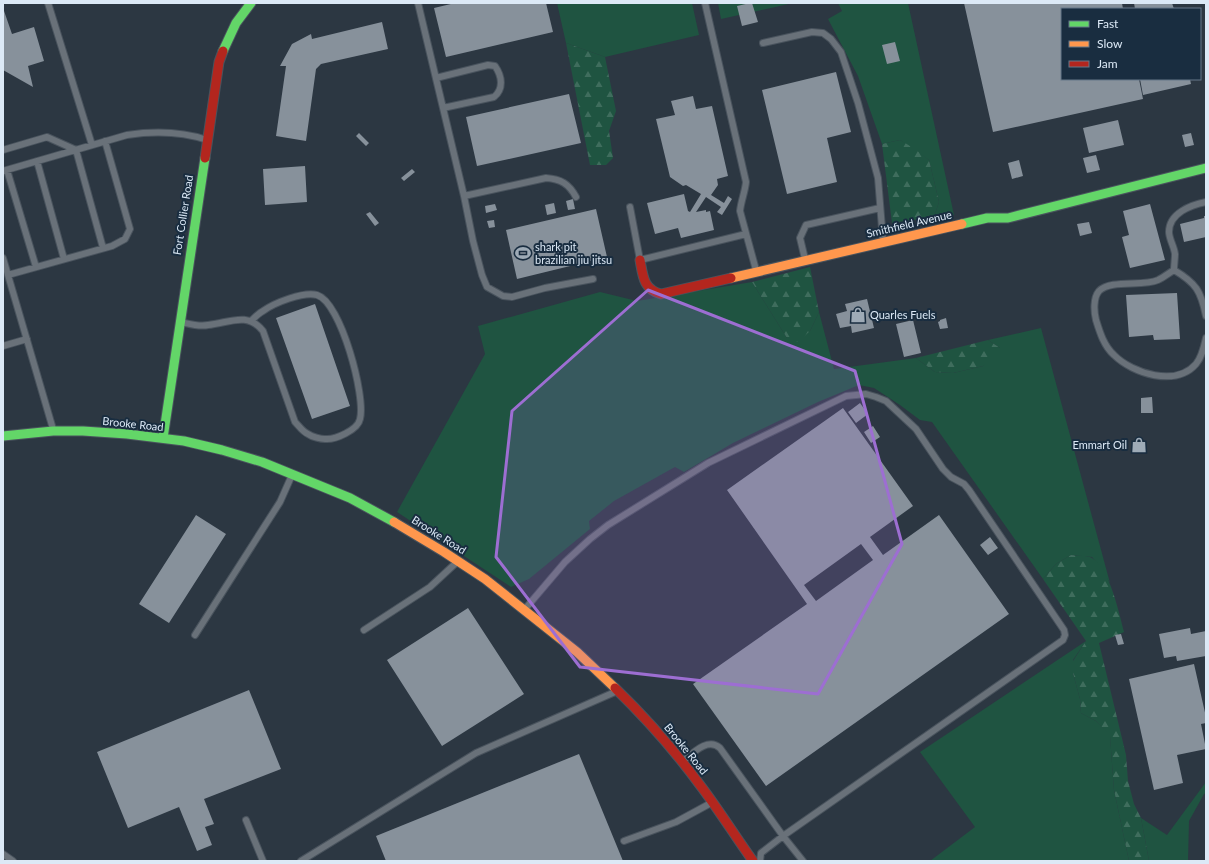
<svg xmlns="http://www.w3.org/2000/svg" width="1209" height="864" font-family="Lato,sans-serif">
<defs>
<pattern id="forest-firs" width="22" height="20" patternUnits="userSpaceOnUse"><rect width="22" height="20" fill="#1f5441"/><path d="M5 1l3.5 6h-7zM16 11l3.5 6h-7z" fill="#3f6d5d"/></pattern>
</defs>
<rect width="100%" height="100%" fill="#2c3742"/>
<path fill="#1f5441" d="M557,3H692L699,35L605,57L566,43Z
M718,3H793L721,19Z
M838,3H908L954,215L934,217L939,202L929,160L900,140L882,144L858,76L828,19L842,11Z
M752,282L787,338L810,331L819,312L834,369L916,358L935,372L953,373L983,366L1000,348L988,340L1041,328L1110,583L1098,564L1092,557L1071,555L1056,564L1043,579L932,422L920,420L900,405L874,388L859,385L818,402L733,443L684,472L675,467L614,501L589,521L590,529L529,579L511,587L397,512L485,354L478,326L600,292L637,301Z
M1086,641L1073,660V673L1080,699L1081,713L1096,721L1110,735L1114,790L1129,861H930L975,827L920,752Z
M1206,782V793L1204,794L1189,821L1188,861H1149L1141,818L1167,835Z"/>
<path fill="url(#forest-firs)" d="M566,43L605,57L616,111L609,131L613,158L606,165H590Z
M900,140L915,149L929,160L939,202L934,217L892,223L882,144Z
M810,267L819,312L810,331L798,342L787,338L752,282Z
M988,340L1000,348L1001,355L983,366L953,373L935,372L916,358Z
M1071,555C1077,556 1087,555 1092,558C1110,569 1119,613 1124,632L1099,643L1126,755L1128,781L1134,804L1141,818L1149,861H1129L1114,790L1110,736L1096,721L1081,713L1080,699L1073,673V661L1086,641L1043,579L1056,564Z"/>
<path fill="#87919b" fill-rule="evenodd" d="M455,3H546L553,32L446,57L434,8Z
M750,3H752L758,22L742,26L737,6Z
M964,3H1122L1123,9H1062V79H1139L1143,99L993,132Z
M1134,3H1172L1174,9H1135Z
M3,8L12,34L34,27L44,61L28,66L33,87L3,70Z
M382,22L388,49L321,64L316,69L306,141L276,136L286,66H280L292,44L311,34L312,39Z
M895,42L900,61L887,64L882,45Z
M836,72L851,132L827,138L837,182L787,194L762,90Z
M1140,79H1190L1191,84L1143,95Z
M569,94L581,143L477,166L466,117Z
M693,96L696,109L712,106L728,176L717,179L718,185L711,195L724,203L728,196L732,199L722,215L717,212L721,207L706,197L696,212L706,210V212L710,211L714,230L681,238L678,228L655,234L647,203L684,194L688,211L690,212L701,194L686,185L683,186L670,177L656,119L675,115L671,101Z
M1118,120L1124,145L1089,153L1083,128Z
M359,133L369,143L366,146L356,136Z
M1191,133L1194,145L1185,147L1182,135Z
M1096,155L1100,170L1087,173L1083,158Z
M1019,160L1023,176L1012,179L1008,163Z
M305,166L307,202L265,205L263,169Z
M412,169L415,172L404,181L401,178Z
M573,199L575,209L568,210L566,201Z
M554,203L556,213L547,215L545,205Z
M495,204L497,210L486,213L485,206Z
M1150,204L1165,260L1130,268L1122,237L1129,235L1123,211Z
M596,209L607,257L517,279L506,230Z
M370,212L379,223L375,226L366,214Z
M1204,216H1206V237L1184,242L1180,224L1204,218Z
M494,220L495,227L489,228L487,221Z
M1089,222L1092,233L1080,236L1077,224Z
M1177,293L1180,339L1154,340L1153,335L1129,337L1126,295Z
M867,299L874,328L852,333L851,326L840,328L836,314L847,311L845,304Z
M315,304L350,406L312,419L276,318Z
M946,318L948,328L940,329L938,322L940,321V320Z
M913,320L921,353L904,357L896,324Z
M1152,397L1153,413H1141V398Z
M860,403L868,414L856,423L848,412Z
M843,408L913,506L870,537L883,555L939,515L1009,614L766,786L693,684L807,604L727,490ZM861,544L873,560L816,601L804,585Z
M873,426L880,437L871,443L864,432Z
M196,515L226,534L169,623L139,604Z
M990,537L998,548L988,555L980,545Z
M468,608L524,694L442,746L387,660Z
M1190,628L1191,634L1206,631V656L1177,661L1176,656L1164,658L1159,634Z
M1121,634L1124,644L1118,645L1115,635Z
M1194,664L1206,717V723L1201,724L1206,749L1177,755L1183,783L1154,790L1129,679Z
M249,690L281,769L204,799L214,824L205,827L212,845L197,851L179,807L128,828L97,752Z
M579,754L623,861H386L376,836Z"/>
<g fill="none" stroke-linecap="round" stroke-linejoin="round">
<defs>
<path id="lane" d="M48,3L92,145
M418,3L464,196L473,241L482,275L487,287L503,296L512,297L545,288L593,279
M705,3L746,182C745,192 741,201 740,211L756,270
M763,43L812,32L823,33L831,39L841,52L858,103L878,178L883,241
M436,78L488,65L495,66C502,76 504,89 494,97L443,108
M3,150L47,137L76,150L103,248
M37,161L64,259
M7,170L36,267
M3,171L127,135C154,131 180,131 207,140
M464,196L546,178C561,179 569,184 576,197
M630,207L640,260L746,234
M3,258L53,429
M805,259L800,238L806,225L880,208
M1174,270C1169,273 1164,277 1158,280C1143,287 1111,279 1099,291C1093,298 1094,312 1096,320C1100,333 1104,346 1114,355C1133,374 1176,387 1196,364C1202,357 1204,347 1206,338
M1174,270C1174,265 1175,259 1175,254C1174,246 1169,239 1169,232C1169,213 1191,205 1206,202
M1174,270C1196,283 1201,291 1206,316
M8,275L112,246L125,239L130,229L105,141
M181,322C190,324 199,327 208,325C229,323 247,311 263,331L295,422C299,426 303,432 308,434C312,437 321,439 325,439C335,440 358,430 360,419C366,397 341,302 317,295C304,291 274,303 263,311C259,313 255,317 251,321
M3,346L27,339
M525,609L565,562L590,539L608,525L708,463L846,396L866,394L876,397L886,401L916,429L943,469L951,477L964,484L969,490L1064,630L1065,635L1063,640L783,836L761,853L760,861
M364,630L430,587L457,562
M195,635L280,502L292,475
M683,761C693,753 708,737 720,748L783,836L803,861
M246,820L263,861
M624,841L676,822L711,803
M3,854L13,861
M301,861L476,753L615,692"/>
<path id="fast" d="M223,51L236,23L251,3
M962,224L987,218H1008L1206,168
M3,436L53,431H83L127,434L184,441L222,450L262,462L350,498L394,522
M163,438L205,158"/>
<path id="slow" d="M731,278L962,224
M394,522L444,552L485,579L577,652L615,688"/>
<path id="jam" d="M205,158L219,62L223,51
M640,260C643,276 643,289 661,294L731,278
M615,688C646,718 675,751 700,785C719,810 735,836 753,861"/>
</defs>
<use href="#lane" stroke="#49535d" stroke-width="8"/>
<use href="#fast" stroke="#49535d" stroke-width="11"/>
<use href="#slow" stroke="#49535d" stroke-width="11"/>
<use href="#jam" stroke="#49535d" stroke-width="11"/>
<use href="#lane" stroke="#697179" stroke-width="6"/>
<use href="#fast" stroke="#63d668" stroke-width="9"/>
<use href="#slow" stroke="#ff974d" stroke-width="9"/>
<use href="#jam" stroke="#b3261e" stroke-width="9"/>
</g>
<path fill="#9d6ed2" fill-opacity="0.2" stroke="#9d6ed2" stroke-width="3" stroke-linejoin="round" d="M648,290L855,371L902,544L818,694L580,667L496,557L512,411Z"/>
<defs>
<symbol id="stadium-bare" viewBox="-9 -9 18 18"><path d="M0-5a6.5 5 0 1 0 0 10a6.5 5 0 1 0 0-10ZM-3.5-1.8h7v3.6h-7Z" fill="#9eabb7" stroke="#192d40" stroke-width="2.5" paint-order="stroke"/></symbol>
<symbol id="shop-bare" viewBox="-9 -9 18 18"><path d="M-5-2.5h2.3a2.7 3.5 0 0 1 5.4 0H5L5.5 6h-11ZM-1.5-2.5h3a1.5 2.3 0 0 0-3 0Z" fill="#9eabb7" stroke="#192d40" stroke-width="2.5" paint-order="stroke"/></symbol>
</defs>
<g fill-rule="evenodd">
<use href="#stadium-bare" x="512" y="242" width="22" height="22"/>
<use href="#shop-bare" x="847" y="304" width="22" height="22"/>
<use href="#shop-bare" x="1128" y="434" width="22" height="22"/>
</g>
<g text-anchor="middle" stroke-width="4" stroke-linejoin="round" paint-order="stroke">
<g font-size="11" fill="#dce9f6" stroke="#192d40">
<text transform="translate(183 215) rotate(-81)" y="4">Fort Collier Road</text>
<text transform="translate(909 224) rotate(-13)" y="4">Smithfield Avenue</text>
<text transform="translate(133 424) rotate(6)" y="4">Brooke Road</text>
<text transform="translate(439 535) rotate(32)" y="4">Brooke Road</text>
<text transform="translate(686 749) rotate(51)" y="4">Brooke Road</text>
</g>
<g font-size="11" fill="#dce9f6" stroke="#192d40" text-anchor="start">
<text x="535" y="251">shark pit<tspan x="535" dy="13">brazilian jiu jitsu</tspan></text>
<text x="870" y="319">Quarles Fuels</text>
<text x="1127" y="449" text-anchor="end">Emmart Oil</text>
</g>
</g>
<rect width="1209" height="864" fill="none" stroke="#dce9f6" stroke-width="8"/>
<rect x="1061" y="8" width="140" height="72" fill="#192d40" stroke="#677889"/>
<rect x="1069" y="21" width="20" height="6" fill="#63d668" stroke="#677889"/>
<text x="1097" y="28" font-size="12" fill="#dce9f6">Fast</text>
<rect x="1069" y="41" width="20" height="6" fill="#ff974d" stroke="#677889"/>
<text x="1097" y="48" font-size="12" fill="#dce9f6">Slow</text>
<rect x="1069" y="61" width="20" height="6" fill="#b3261e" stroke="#677889"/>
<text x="1097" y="68" font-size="12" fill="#dce9f6">Jam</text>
</svg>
